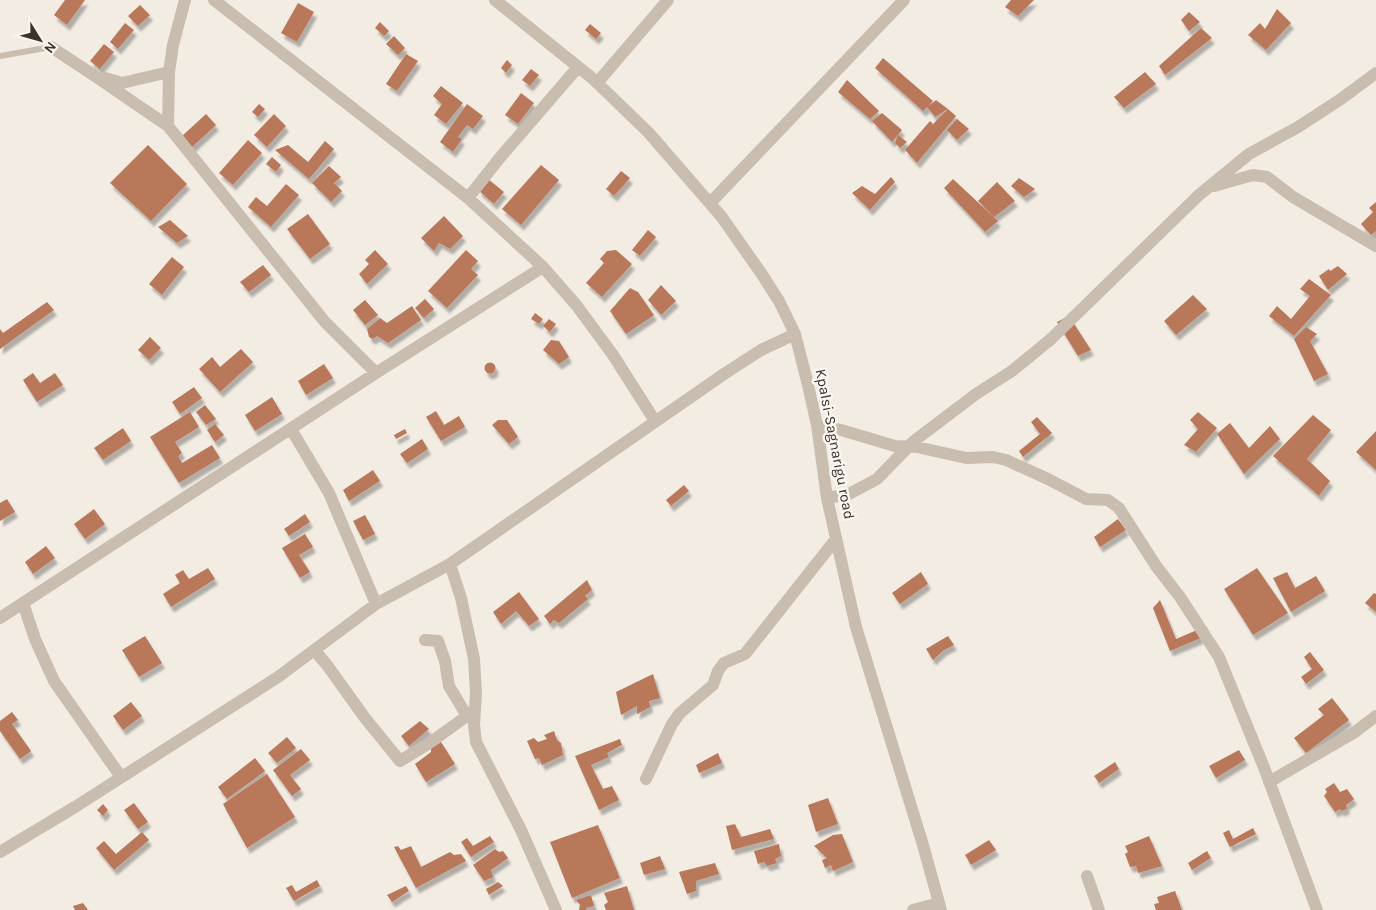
<svg xmlns="http://www.w3.org/2000/svg" width="1376" height="910" font-family="Karla,sans-serif">
<defs>
<filter id="shadow"><feDropShadow dx="3" dy="5.5" stdDeviation="1" flood-color="#0004"/></filter>
</defs>
<rect width="100%" height="100%" fill="#f2ece3"/>
<path fill="#b9785a" filter="url(#shadow)" d="M65,0H85L67,25L54,15Z
M1011,0H1034L1018,16L1005,7Z
M298,3L314,12L297,42L281,33Z
M140,5L150,15L138,26L128,16Z
M1277,9L1291,23L1266,50L1248,35L1260,23L1265,29Z
M1189,12L1200,22L1189,31L1181,20Z
M380,22L389,31L384,36L375,28Z
M125,23L134,30L118,49L110,42Z
M590,24L601,33L596,39L585,30Z
M1201,28L1212,38L1165,75L1159,66Z
M394,36L405,48L398,55L386,44Z
M104,44L114,52L100,69L90,61Z
M406,54L418,61L397,91L386,84Z
M883,58L933,101L923,111L875,68Z
M507,60L512,65L506,73L501,68Z
M531,69L539,75L530,86L522,80Z
M1145,72L1156,84L1124,108L1114,97Z
M847,80L879,111L870,119L838,92Z
M441,86L463,103L446,124L434,115L442,104L433,96Z
M521,93L534,103L518,124L505,115Z
M936,100L948,109L935,117L927,107Z
M259,104L265,109L258,117L252,112Z
M467,104L483,116L473,129L467,125L458,137L462,139L453,152L440,142Z
M948,109L956,116L917,163L905,150L930,121L933,124Z
M882,113L902,130L892,142L872,121Z
M206,114L216,125L191,148L181,137Z
M274,114L286,126L267,147L254,135Z
M957,119L969,129L957,140L947,130Z
M898,135L907,142L900,148L895,143Z
M248,140L262,153L233,185L219,173Z
M325,141L334,149L309,179L275,150L288,145L308,162Z
M148,145L187,184L151,221L110,183Z
M272,157L281,165L276,172L266,164Z
M541,165L559,180L521,225L502,209Z
M329,166L341,177L334,183L342,191L331,202L312,183Z
M621,171L630,178L614,196L606,189Z
M891,177L895,182L870,210L852,193L862,186L875,194Z
M1019,178L1035,189L1024,197L1011,186Z
M488,179L504,192L494,204L478,190Z
M953,179L998,221L985,232L944,188Z
M997,182L1015,201L994,217L978,201Z
M286,184L299,195L271,227L248,207L256,197L267,206Z
M1376,202V231L1371,235L1361,224L1373,212L1369,208Z
M308,214L330,244L310,259L287,229Z
M444,216L463,236L450,249L439,243L434,251L421,238Z
M170,220L188,236L177,243L158,227Z
M648,230L656,237L640,256L632,250Z
M375,250L388,264L367,284L359,274L369,264L365,260Z
M466,250L478,261L471,269L478,275L447,308L428,291Z
M616,250L632,264L602,297L586,283L604,263L600,259L607,251Z
M172,257L184,267L162,295L149,284Z
M263,265L271,275L249,292L240,282Z
M1338,266L1347,274L1328,290L1319,276L1329,269L1330,271Z
M1309,279L1331,295L1294,336L1269,316L1277,306L1291,319L1310,296L1300,289Z
M661,285L676,301L661,315L648,300Z
M630,288L638,292L654,315L626,334L610,311Z
M1193,295L1207,309L1176,335L1164,321Z
M425,299L434,309L424,318L415,308Z
M365,300L378,315L365,325L353,310Z
M47,302L54,310L0,349V329L3,333Z
M412,306L421,320L388,343L377,336L373,339L369,337L367,329L380,318L387,323Z
M535,313L543,319L539,324L531,319Z
M1069,316L1091,350L1078,356L1057,322Z
M549,319L556,324L550,332L543,326Z
M1306,327L1317,334L1310,341L1328,374L1314,381L1294,339Z
M150,337L161,348L149,360L138,350Z
M551,340L559,341L569,357L559,364L543,350Z
M241,349L253,362L220,392L199,369L212,357L220,367Z
M484.5 368a5.5 5.5 0 1 1 11 0a5.5 5.5 0 1 1-11 0Z
M324,364L333,378L306,395L298,381Z
M33,373L40,383L55,373L63,385L37,402L23,380Z
M194,387L202,398L180,414L172,402Z
M272,397L282,414L255,431L245,415Z
M205,405L216,419L206,425L196,412Z
M436,411L444,425L459,416L465,427L441,441L426,417Z
M190,412L199,427L175,442L182,453L178,456L182,463L212,445L220,458L179,483L150,437Z
M1198,412L1217,428L1196,452L1184,445L1198,429L1190,420Z
M1313,415L1331,430L1307,459L1330,481L1319,496L1273,456Z
M1037,417L1052,433L1023,457L1019,451L1040,434L1031,422Z
M498,420H507L518,437L509,444L492,425Z
M1230,423L1249,448L1270,426L1280,439L1244,474L1217,434Z
M215,424L224,435L215,442L207,430Z
M123,428L131,441L103,460L94,448Z
M405,429L407,433L396,439L394,435Z
M1376,431V470L1356,452Z
M422,439L428,449L407,463L400,454Z
M373,470L380,481L349,501L343,490Z
M684,485L689,491L671,506L666,500Z
M7,499L15,512L0,521V503Z
M94,509L105,524L85,539L74,524Z
M305,514L310,522L289,536L284,529Z
M365,515L375,534L363,540L353,521Z
M1118,519L1126,530L1100,547L1094,537Z
M305,534L313,547L299,555L310,572L300,578L282,548Z
M46,546L55,558L33,574L25,562Z
M208,568L215,579L171,607L163,594L180,583L175,575L183,570L189,579Z
M1257,568L1288,613L1253,635L1224,589Z
M921,572L928,584L900,604L892,593Z
M1287,572L1295,588L1316,576L1325,591L1291,612L1273,578Z
M587,580L592,590L585,596L588,599L559,623L554,620L550,624L544,616Z
M519,592L539,619L529,626L516,611L501,624L493,612Z
M1374,593L1376,594V612L1365,603Z
M1160,600L1176,639L1197,630L1201,638L1170,651L1153,608Z
M145,636L162,663L139,677L122,650Z
M948,636L954,645L944,650L933,660L926,649Z
M1310,652L1324,670L1306,684L1301,677L1312,669L1304,657Z
M653,674L660,698L649,701L650,707L637,714V706L621,715L616,692Z
M1332,698L1349,720L1306,753L1294,738L1324,715L1318,709Z
M131,702L142,716L123,730L113,716Z
M12,712L18,720L12,724L31,751L20,759L0,731V721Z
M420,721L429,729L409,746L401,736Z
M554,731L557,740L561,743L563,755L542,765L539,758L535,759L527,741L534,738L538,742L547,739L544,735Z
M287,737L296,748L277,763L268,753Z
M620,739L622,745L607,753L609,757L591,765L603,789L612,786L619,800L599,810L575,756Z
M441,742L455,764L426,782L415,764L431,752V748Z
M301,749L310,760L290,775L301,789L292,796L273,770Z
M1239,750L1245,760L1216,778L1209,766Z
M718,753L722,763L699,773L696,765Z
M255,758L265,771L227,799L218,787Z
M1115,762L1119,769L1099,783L1094,776Z
M267,774L295,817L247,848L223,804Z
M1334,783L1340,792L1347,789L1354,799L1346,805L1347,809L1341,811L1340,809L1335,812L1324,796L1327,792L1325,789Z
M828,798L838,824L816,832L808,805Z
M134,803L148,822L138,829L124,810Z
M103,804L108,810L103,816L97,810Z
M735,824L741,837L770,829L774,839L732,850L726,826Z
M598,825L620,878L572,898L550,842Z
M1253,828L1256,834L1230,847L1223,833L1229,830L1233,839Z
M142,832L149,840L114,870L96,848L104,841L116,854Z
M842,834L853,862L833,871L831,865L825,868L822,860L827,858L814,846L833,835Z
M490,836L494,842L471,857L461,842L467,838L473,846Z
M1149,836L1162,866L1138,873L1136,866L1130,867L1125,854L1128,852L1125,846Z
M989,840L996,850L971,865L965,855Z
M779,844L781,856L775,859L777,863L767,866L764,862L758,864L754,851Z
M398,846L401,850L411,846L421,867L450,852L454,855L461,854L466,861L416,888L394,847Z
M495,849L499,852L503,851L508,858L491,870L493,877L484,881L473,865Z
M1207,851L1211,858L1192,870L1188,863Z
M660,856L665,869L644,875L640,863Z
M715,863L719,874L696,881V891L687,894L679,872Z
M317,880L320,886L294,901L286,888L292,885L296,892Z
M498,882L503,886L489,895L486,889Z
M406,886L409,891L392,902L387,895Z
M627,886L634,910H606L604,905L608,902L604,893Z
M1175,891L1182,910H1156L1154,904L1159,903L1157,897Z
M591,895L594,906L586,908V910H579L580,905L576,900Z
M83,903L88,910H75L73,906Z"/>
<g fill="none" stroke-linecap="round" stroke-linejoin="round">
<path stroke="#c9bdb0" stroke-width="6" d="M0,56L51,47"/>
<path stroke="#c9bdb0" stroke-width="12" d="M214,0L468,198L543,267L577,306L613,355L655,421
M495,0L592,78L648,132L721,216L761,273L779,301L795,334L807,381L817,425L827,498L856,627L923,845L941,910
M51,47L95,76L168,126L325,322L376,373
M105,78L122,83L169,72L173,45L185,0
M597,83L668,0
M168,126L169,72
M1214,186L1253,175L1267,177L1293,197L1376,246
M468,198L498,160L578,67
M710,203L904,0
M817,425L841,430L895,446L917,447L966,458L993,457L1006,460L1048,479L1086,499L1108,500L1119,508L1156,566L1180,597L1219,657L1265,770L1317,910
M291,429L329,493L376,604
M827,498L849,494L877,479L914,441L976,394L1012,371L1051,339L1199,195L1249,154L1298,127L1341,99L1376,73
M450,564L461,598L474,659L476,693L474,725L476,742L521,830L556,910
M23,603L35,639L54,681L121,777
M0,618L376,373L543,267
M314,650L327,665L365,718L400,761L428,744L467,716L449,686L445,661L438,641L425,640
M646,779L672,724L680,713L713,685L718,671L724,663L745,654L836,539
M1269,782L1355,732L1376,716
M0,852L75,807L278,677L376,604L450,564L724,374L761,350L795,334
M1087,876L1099,910
M913,910L939,903"/>
</g>
<g text-anchor="middle" stroke-width="5" stroke-linejoin="round" paint-order="stroke">
<g font-size="15" fill="#39322d" stroke="#f9f6ef">
<text transform="translate(835 444) rotate(79)" y="5">Kpalsi-Sagnarigu road</text>
</g>
</g>
<g transform="translate(40 40) rotate(127)" stroke="#f9f6ef" stroke-width="4" paint-order="stroke">
<path d="M0-4L9 19L0 12L-9 19Z" fill="#39322d"/>
<text y="-8" font-size="14" font-weight="bold" text-anchor="middle" fill="#39322d">N</text>
</g>
</svg>
